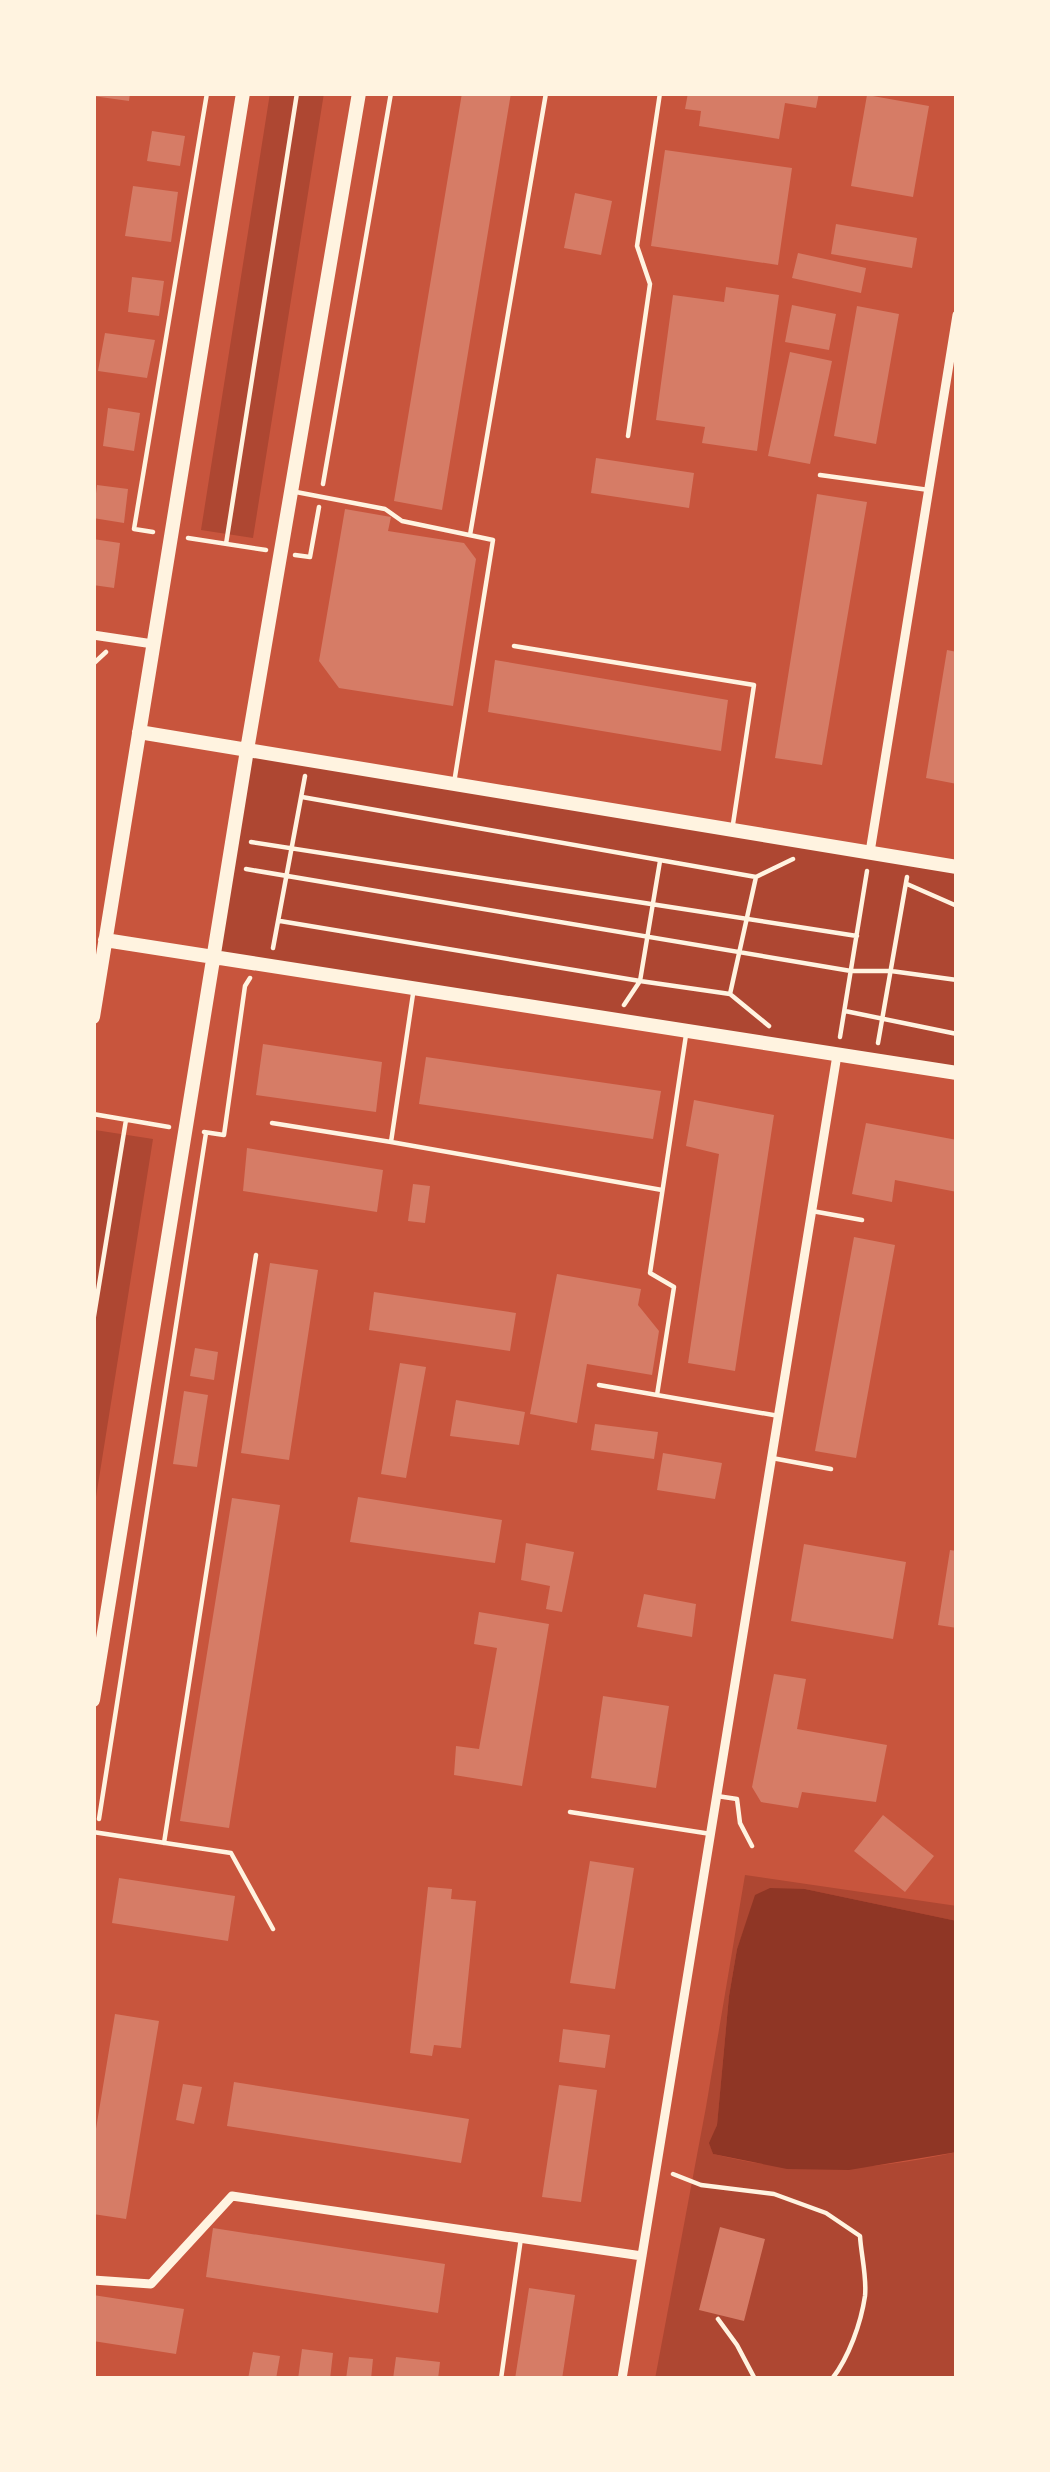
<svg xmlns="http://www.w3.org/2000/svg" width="1050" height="2472" font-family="Lato,sans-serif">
<rect width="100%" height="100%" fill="#c8553d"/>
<path fill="#ae4732" d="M270,93H324L253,538L201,530Z
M247,750L957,867V1073L213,957Z
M95,1130L153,1139L93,1516V1141Z
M745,1875L957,1906V1921L805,1889L756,1895L737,1949L729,1996L717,2125L710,2144L713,2154C801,2176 869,2171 957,2152V2379H655L706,2107Z"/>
<path fill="#8f3625" d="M770,1888L805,1889L957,1921V2152L849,2170L787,2169L713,2154L709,2143L717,2125L729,1996L737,1949L755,1895Z"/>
<path fill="#d67c66" d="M93,93H130L129,101L93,96Z
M462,93H511L442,510L394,501Z
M688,93H819L816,108L785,103L779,139L699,126L701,111L685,109Z
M867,95L929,106L913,197L851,186Z
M152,131L185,136L180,166L147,161Z
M665,150L792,168L778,265L651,246Z
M133,186L178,192L171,242L125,236Z
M575,193L612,201L601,255L564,248Z
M836,224L917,238L912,268L831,254Z
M798,253L866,268L861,293L792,278Z
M132,277L164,281L159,316L128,312Z
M726,287L779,295L757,451L702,443L705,427L656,420L673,295L724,302Z
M792,305L836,314L829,350L785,342Z
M857,306L899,314L876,444L834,436Z
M105,333L155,340L147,378L98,371Z
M790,352L832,361L810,464L768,456Z
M108,408L140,413L134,451L103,446Z
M596,458L694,473L689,508L591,493Z
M97,485L128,489L124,523L93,518Z
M817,494L867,502L822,765L775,758Z
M345,509L391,517L388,531L464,543L476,559L453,706L339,688L319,661Z
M93,539L120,543L114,588L93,585Z
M947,650L957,652V784L926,778Z
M495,660L728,700L721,751L488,712Z
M263,1044L382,1062L376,1112L256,1095Z
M426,1057L661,1091L653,1139L419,1104Z
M694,1100L774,1115L735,1371L688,1363L719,1154L686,1146Z
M866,1123L957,1140V1192L895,1180L892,1202L852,1194Z
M247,1148L383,1170L377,1212L243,1191Z
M413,1184L430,1186L425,1223L408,1221Z
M854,1237L895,1245L856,1458L815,1451Z
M270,1263L318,1270L289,1460L241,1453Z
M557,1274L641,1289L638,1305L659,1331L652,1375L587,1364L577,1423L530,1414Z
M374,1292L516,1313L510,1351L369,1330Z
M195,1348L218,1352L214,1380L190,1376Z
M400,1363L426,1367L406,1478L381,1474Z
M184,1391L208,1395L197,1467L173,1464Z
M456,1400L525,1412L519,1445L450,1436Z
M595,1424L658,1432L654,1459L591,1450Z
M663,1453L722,1463L715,1499L657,1490Z
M358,1497L502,1520L495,1563L350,1542Z
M232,1498L280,1505L229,1828L180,1821Z
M526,1543L574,1552L562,1612L546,1609L550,1586L521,1580Z
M804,1544L906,1562L893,1639L791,1621Z
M950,1550L957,1551V1628L938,1625Z
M644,1594L696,1604L692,1637L637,1627Z
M479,1612L549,1624L522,1786L454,1775L456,1746L479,1749L497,1648L474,1644Z
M774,1674L806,1679L797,1729L887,1745L876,1802L802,1792L798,1808L761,1802L752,1787Z
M603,1696L669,1706L656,1788L591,1778Z
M883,1815L934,1856L905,1892L854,1851Z
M590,1861L634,1868L615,1989L570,1983Z
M119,1878L235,1896L228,1941L112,1923Z
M428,1887L452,1889L451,1899L476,1901L461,2048L434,2045L432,2056L410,2053Z
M115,2014L159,2021L126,2219L93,2214V2147Z
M563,2029L610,2035L605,2068L559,2062Z
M234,2082L469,2119L461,2163L227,2126Z
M183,2084L202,2087L194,2124L176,2120Z
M559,2085L597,2090L581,2202L542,2197Z
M720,2227L765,2239L744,2321L699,2310Z
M213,2228L445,2264L438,2313L206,2277Z
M529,2288L575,2295L562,2379H515Z
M93,2295L184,2309L176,2354L93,2341Z
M302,2349L333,2353L330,2379H298Z
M253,2352L280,2356L276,2379H248Z
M349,2357L373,2359L371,2379H346Z
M396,2357L440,2362L438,2379H393Z"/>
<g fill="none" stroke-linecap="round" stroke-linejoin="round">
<path stroke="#fff3e0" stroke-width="4.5" d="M323,484L391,93
M153,532L134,529L207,93
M188,538L266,550
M226,544L297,93
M295,555L310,557L319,507
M93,664L106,652
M302,797L756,877
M251,842L857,936
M246,869L851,971H891L957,980
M907,884L957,906
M280,921L640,981L730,994
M273,948L305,776
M624,1005L640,981L660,861
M845,1011L957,1034
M769,1026L730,994L756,877L793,859
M840,1037L867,871
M878,1043L907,877
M93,1114L169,1127
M204,1132L224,1135L245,986L250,978
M93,1322L126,1120
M99,1819L206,1133
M673,2174L701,2185L774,2194L826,2213L860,2236C861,2254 867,2277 865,2296C861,2323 849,2357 832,2379
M718,2319L737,2345L755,2379"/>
<path stroke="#fff3e0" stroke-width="4.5" d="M628,436L650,284L637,246L660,93
M820,475L929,490
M296,492L385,509L402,521L493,540L454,783
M470,535L546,93
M514,646L754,685L733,824
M272,1123L391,1142L413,994
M391,1142L662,1190
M812,1211L862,1220
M599,1385L779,1416
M657,1395L674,1287L650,1273L686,1035
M772,1458L831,1469
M717,1796L737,1799L740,1823L752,1846
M570,1812L711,1834
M93,1832L231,1853L273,1929
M164,1843L256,1255
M501,2379L521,2238"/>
<path stroke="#fff3e0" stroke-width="9" d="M93,635L153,644
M870,852L957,315
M93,2280L151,2284L232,2196L642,2256
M622,2379L837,1055"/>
<path stroke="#fff3e0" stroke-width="14" d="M139,732L957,867
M105,940L957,1073
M93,1017L243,93
M93,1700L247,750L359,93"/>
</g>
<rect width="1050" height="2472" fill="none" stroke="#fff3e0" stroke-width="192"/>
</svg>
